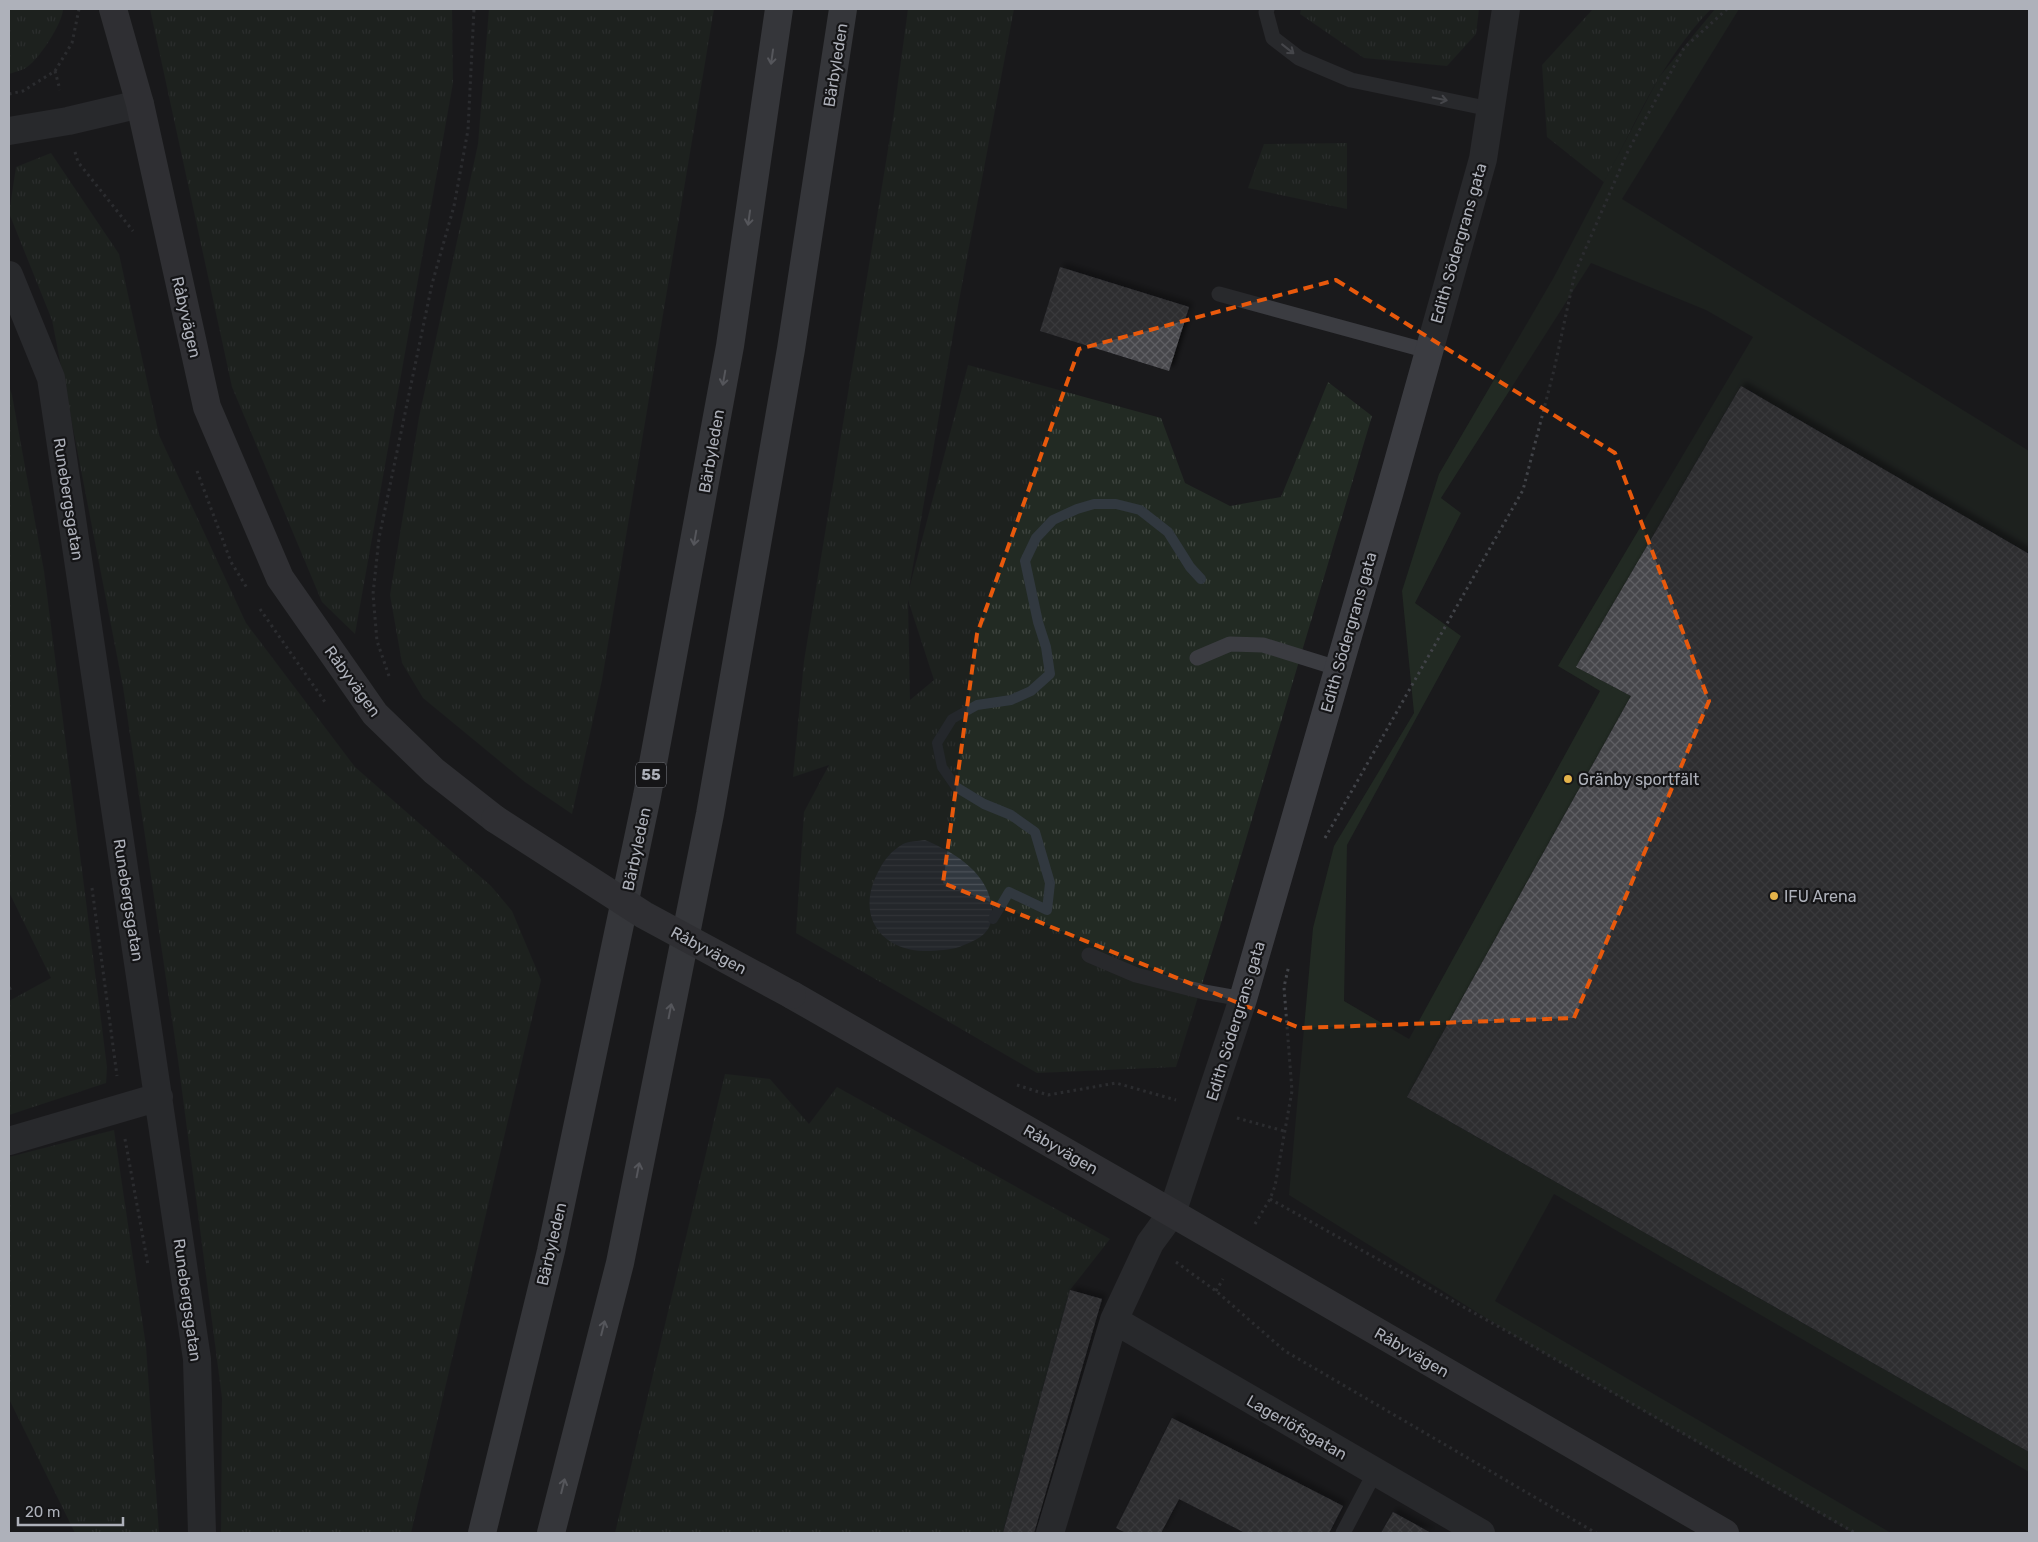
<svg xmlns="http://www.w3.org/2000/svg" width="2038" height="1542" font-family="Rubik,sans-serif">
<defs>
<pattern id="grass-tufts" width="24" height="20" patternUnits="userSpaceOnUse" patternTransform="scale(1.25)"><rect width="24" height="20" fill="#222a23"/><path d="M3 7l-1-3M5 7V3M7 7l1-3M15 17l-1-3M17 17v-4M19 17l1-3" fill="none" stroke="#404641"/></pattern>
<pattern id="water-rules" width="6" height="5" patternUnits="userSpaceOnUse" patternTransform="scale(1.25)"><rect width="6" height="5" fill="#31383f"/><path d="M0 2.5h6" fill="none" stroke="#4c5259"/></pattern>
<pattern id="building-cross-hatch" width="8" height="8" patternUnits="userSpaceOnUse" patternTransform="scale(1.25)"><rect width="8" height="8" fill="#47474c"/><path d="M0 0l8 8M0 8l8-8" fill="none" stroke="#5f5f64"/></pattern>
<filter id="shadow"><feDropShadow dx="4.5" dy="-4.5" stdDeviation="2.5" flood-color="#0009"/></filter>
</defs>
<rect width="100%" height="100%" fill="#1a1a1c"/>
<path fill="url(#grass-tufts)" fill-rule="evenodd" d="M9,9H63C63,23 37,63 24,69C20,71 14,72 9,74Z
M150,9H452L453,83L355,634L322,602L232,387Z
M489,9H714L602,680L572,814L525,782L423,698L402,663L390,595L419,417L478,144Z
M908,9H1014L958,306L909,589L968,365L1161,418L1185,483L1230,506L1281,497L1328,382L1372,416L1219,930L1176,1067L1037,1073L796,933L804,812L829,765L793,777L804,661L893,119ZM908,600L934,680L910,700Z
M1301,9H1479L1476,34L1447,66L1364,58L1300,14Z
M1593,9H1711C1663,58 1635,122 1605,183L1547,137L1542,65Z
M1347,143V209L1248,188L1264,144Z
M51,153L119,254L159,435L246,623L355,767L491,886L512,911L541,980L411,1533H221L222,1398L178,1060L123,687L52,320L9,213L16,167Z
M9,386L12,395L44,571L107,1067L106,1083L9,1115V1001L51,978L9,892Z
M725,1074L770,1079L809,1124L837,1087L1110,1239L1070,1290L1003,1533H615Z
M114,1130L146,1346L159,1533H75L9,1399V1157Z"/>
<path fill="#222a23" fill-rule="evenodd" d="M1715,9H1739L1622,199L2029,451V554L1741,386L1576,667L1631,696L1407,1097L2029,1452V1472L1554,1194L1495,1301L1891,1533H1853L1510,1333L1289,1195L1313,928L1334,846L1414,713L1402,591L1439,474L1554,277L1659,77ZM1591,263L1706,310L1753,337L1558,666L1600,691L1409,1039L1344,1001L1347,845L1461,636L1415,603L1461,513L1441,498Z"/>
<path fill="url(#water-rules)" d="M925,840C956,853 990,874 992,910C993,932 981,938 964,945C953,950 943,950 931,951C881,953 855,916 878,872C884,860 891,851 903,844C909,841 919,841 925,840Z"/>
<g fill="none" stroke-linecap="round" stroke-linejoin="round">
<path stroke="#31383f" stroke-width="10" d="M993,919L1009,892L1047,910L1050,883L1035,832L1011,815L984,804L956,787L942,767L937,743L952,719L977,705L1011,700L1031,691L1050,674L1046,647L1038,622L1025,561L1036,538L1053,520L1077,509L1094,504H1116L1140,510L1168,532L1190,567L1201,579"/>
</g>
<path fill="url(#building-cross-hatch)" filter="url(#shadow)" d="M1060,267L1189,307L1169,371L1040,331Z
M1741,386L2029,554V1452L1407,1097L1631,696L1576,667Z
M1070,1290L1102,1299L1034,1533H1003Z
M1172,1418L1343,1506L1329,1533H1245L1179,1499L1161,1533H1126L1116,1528Z
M1393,1512L1431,1533H1381Z"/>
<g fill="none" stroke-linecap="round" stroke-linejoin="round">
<path stroke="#414348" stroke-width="3" stroke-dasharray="2.5 4" stroke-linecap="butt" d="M55,71L72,43L79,9
M9,94L23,91L55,71L60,90
M75,152L78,162L133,231
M197,471L231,562L247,588
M260,609L325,702
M389,676L377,641L373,594L379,538L432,284L454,206L468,130L474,9
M1325,838L1523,490L1554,370L1575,273L1628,151L1684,48L1727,9
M92,888L117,1076
M9,989L13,987
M1017,1085L1048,1095L1116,1083L1176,1100
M1237,1118L1284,1131
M125,1139L148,1265
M1270,1199L1510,1333L1855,1533
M1255,1224L1270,1199L1275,1186L1292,1091L1284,987L1289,965
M1176,1262L1216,1291L1285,1351L1596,1533
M1216,1291L1223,1279"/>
<path stroke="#3b3c41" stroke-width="15" d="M1267,9L1266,12L1273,38L1299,58L1351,80L1490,109
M1219,294L1428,351
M1197,658L1230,644L1263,645L1337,668
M1089,955L1136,975L1204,992L1243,999
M1343,1533L1375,1472"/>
<path stroke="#3b3c41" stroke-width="28" d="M9,131L68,121L140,104
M9,275L51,378L197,1359L202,1533
M9,1141L159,1097
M1114,1320L1481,1533
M1050,1533L1114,1320L1150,1243L1172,1213L1243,999L1389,494L1483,159L1506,9"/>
<path stroke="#494b50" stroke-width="28" d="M113,9L140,104L207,407L280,578L375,714L434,771L495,819
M792,995L1172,1213L1725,1533"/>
<path stroke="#57595f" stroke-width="28" d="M482,1533L551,1251L647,796L730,346L779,9
M551,1533L620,1263L710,814L791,349L843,9"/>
<path stroke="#494b50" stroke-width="28" d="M495,819L644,915L792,995"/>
</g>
<defs><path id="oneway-shaft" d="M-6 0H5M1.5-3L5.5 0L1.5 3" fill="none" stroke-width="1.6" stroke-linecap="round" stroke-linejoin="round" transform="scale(1.25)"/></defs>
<g stroke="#7a7c84">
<use href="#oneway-shaft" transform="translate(1288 49) rotate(38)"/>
<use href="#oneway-shaft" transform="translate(1440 99) rotate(12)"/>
</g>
<g stroke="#9d9fa8">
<use href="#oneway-shaft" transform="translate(772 57) rotate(98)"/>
<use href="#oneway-shaft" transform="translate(749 218) rotate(98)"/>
<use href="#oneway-shaft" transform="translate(724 378) rotate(100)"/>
<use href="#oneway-shaft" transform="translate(695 538) rotate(100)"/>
<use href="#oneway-shaft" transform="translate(670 1011) rotate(-79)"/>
<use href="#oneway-shaft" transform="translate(638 1170) rotate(-79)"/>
<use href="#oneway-shaft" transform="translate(603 1328) rotate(-76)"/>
<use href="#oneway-shaft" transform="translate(563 1486) rotate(-76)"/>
</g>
<path d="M0 0H2038V1542H0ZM1336,280L1615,453L1709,701L1574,1018L1300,1028L943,883L977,634L1079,349Z" fill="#1a1a1c" fill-opacity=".55" fill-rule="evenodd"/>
<path fill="none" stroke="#e8590c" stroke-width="4" stroke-dasharray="10 6" stroke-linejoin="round" d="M1336,280L1615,453L1709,701L1574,1018L1300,1028L943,883L977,634L1079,349Z"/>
<g fill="#e4b34a" stroke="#151517" stroke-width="2">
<circle cx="1568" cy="779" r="5"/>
<circle cx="1774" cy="896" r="5"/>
</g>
<g text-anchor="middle" stroke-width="4.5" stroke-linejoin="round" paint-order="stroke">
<rect fill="#151517" stroke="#808289" stroke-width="1" x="636" y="762.5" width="30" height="25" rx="4"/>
<g font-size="15" font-weight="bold" fill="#aeb1ba">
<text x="651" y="780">55</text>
</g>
<g font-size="16" fill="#aeb1ba" stroke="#151517">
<text transform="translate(835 65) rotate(-81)" y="6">Bärbyleden</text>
<text transform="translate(1458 243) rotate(-74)" y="6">Edith Södergrans gata</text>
<text transform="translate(187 317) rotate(77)" y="6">Råbyvägen</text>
<text transform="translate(711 451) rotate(-80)" y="6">Bärbyleden</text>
<text transform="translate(69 499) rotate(81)" y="6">Runebergsgatan</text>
<text transform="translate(1348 632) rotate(-74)" y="6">Edith Södergrans gata</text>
<text transform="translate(353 681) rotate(54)" y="6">Råbyvägen</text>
<text transform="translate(636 849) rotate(-78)" y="6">Bärbyleden</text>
<text transform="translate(129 900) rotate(81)" y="6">Runebergsgatan</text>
<text transform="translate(709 950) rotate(28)" y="6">Råbyvägen</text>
<text transform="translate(1235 1021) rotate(-73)" y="6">Edith Södergrans gata</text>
<text transform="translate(1061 1149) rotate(30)" y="6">Råbyvägen</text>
<text transform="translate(551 1244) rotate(-77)" y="6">Bärbyleden</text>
<text transform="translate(188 1300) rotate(82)" y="6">Runebergsgatan</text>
<text transform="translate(1412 1352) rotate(30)" y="6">Råbyvägen</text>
<text transform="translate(1297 1427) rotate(30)" y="6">Lagerlöfsgatan</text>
</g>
<g font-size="16" fill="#aeb1ba" stroke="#151517" text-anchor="start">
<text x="1578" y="785">Gränby sportfält</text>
<text x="1784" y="902">IFU Arena</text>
</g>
</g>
<rect width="2038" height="1542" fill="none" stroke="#aeb1ba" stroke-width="20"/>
<path d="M18 1517v8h105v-8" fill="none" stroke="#aeb1ba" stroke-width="2.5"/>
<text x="25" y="1517" font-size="15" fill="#aeb1ba" stroke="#151517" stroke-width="4" paint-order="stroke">20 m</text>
</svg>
